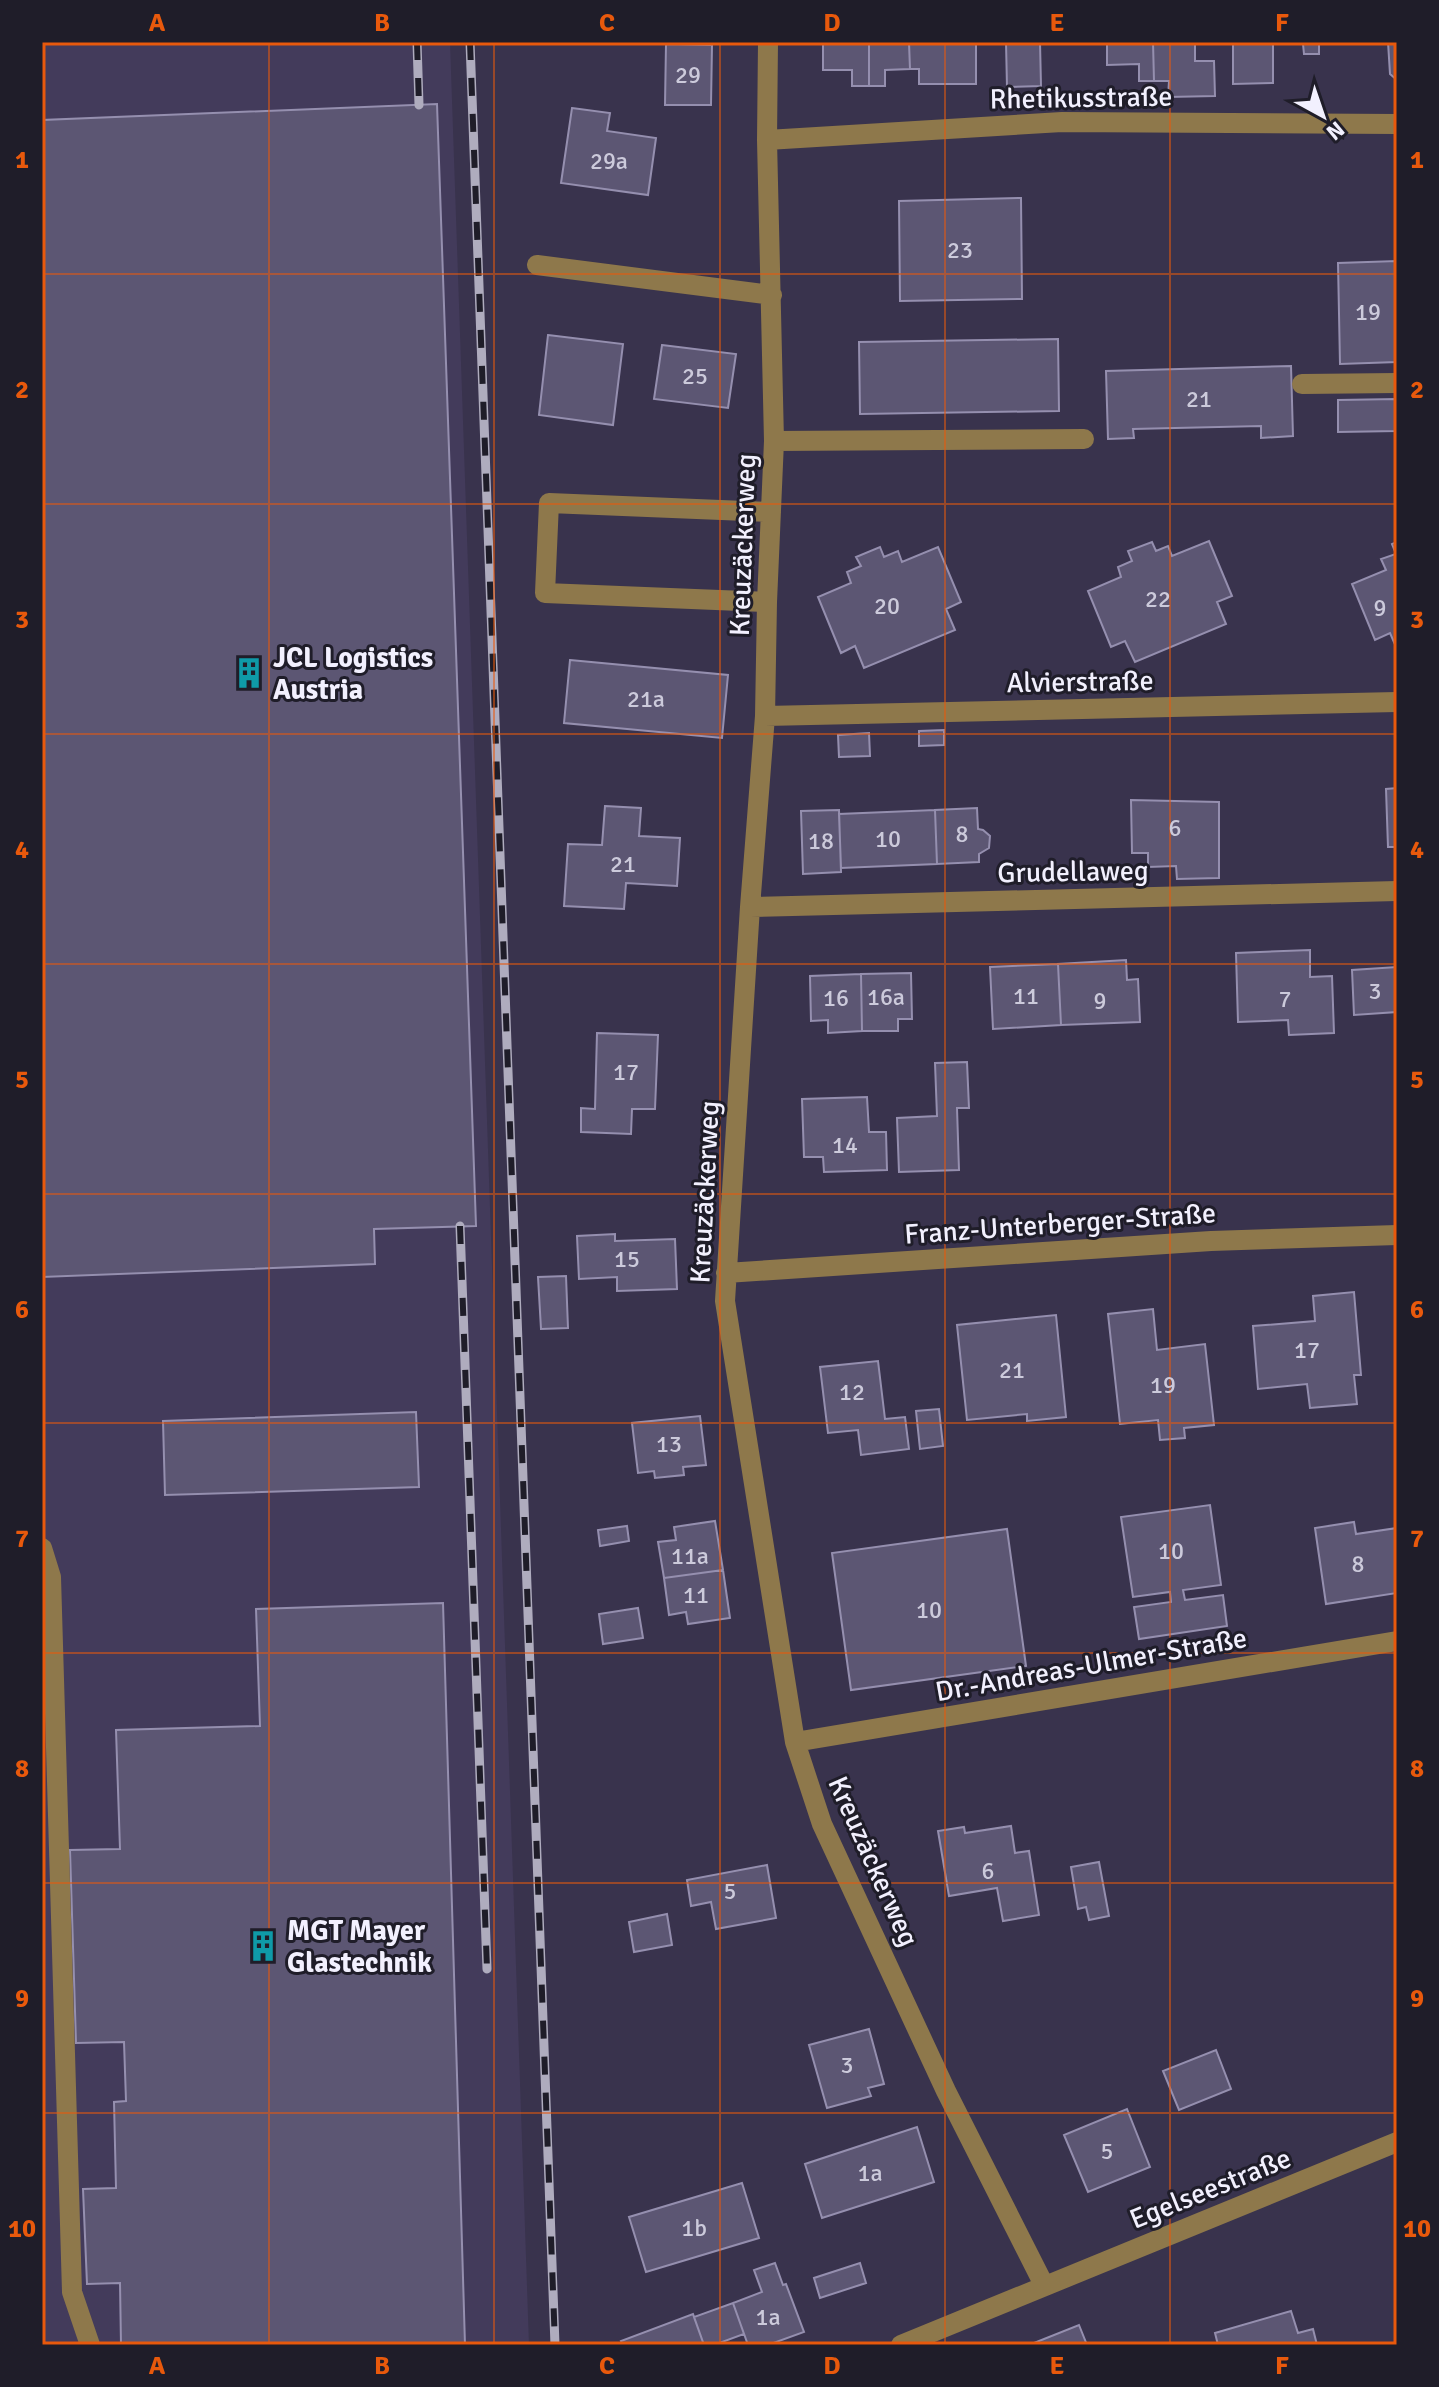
<svg xmlns="http://www.w3.org/2000/svg" width="1439" height="2387" font-family="Signika,sans-serif">
<rect width="100%" height="100%" fill="#39334d"/>
<path fill="#433b5b" d="M42,42H450L529,2345H42Z"/>
<path fill="#5c5673" stroke="#958faf" stroke-width="2" d="M823,42H869V86H852V70H823Z
M869,42H909L910,69L885,70V86H869Z
M976,42V84H919V69H910L909,43Z
M1006,42H1040L1041,86L1007,87Z
M1107,42H1153L1154,81H1139V64L1107,65Z
M1153,42H1195V61H1214L1215,96L1168,97L1169,81H1154Z
M1233,42H1273V83L1233,84Z
M1288,42H1319V54H1304L1303,44H1288Z
M1388,42H1397V80L1390,74Z
M666,44L712,45L711,105H665Z
M437,104L476,1226L374,1229L375,1264L42,1277V120Z
M572,108L610,113L607,131L656,138L648,195L561,183Z
M1021,198L1022,299L900,301L899,201Z
M1397,261V362L1340,364L1338,263Z
M548,335L623,344L613,425L539,415Z
M1058,339L1059,411L860,414L859,342Z
M662,345L736,354L728,408L654,399Z
M1291,366L1293,436L1261,438V426L1133,429L1134,438L1108,439L1106,371Z
M1397,399V431L1338,432V400Z
M1209,541L1232,596L1217,602L1226,624L1135,662L1125,641L1111,647L1088,591L1121,577L1118,567L1132,561L1128,551L1152,542L1156,551L1168,546L1172,556Z
M1397,542V649L1390,633L1375,640L1352,584L1386,570L1381,559L1396,554L1392,544Z
M880,547L884,557L898,551L902,562L938,547L961,602L946,609L955,630L864,668L855,646L841,653L818,597L851,583L847,572L861,566L856,557Z
M570,660L728,675L722,738L564,723Z
M944,730V745L919,746V731Z
M869,733L870,756L839,757L838,735Z
M1397,788V847H1388L1386,789Z
M1131,800L1219,802V878L1177,879L1176,866L1148,867V853H1132Z
M605,806L641,808L639,836L680,838L677,886L626,883L624,909L564,906L568,844L602,845Z
M977,808L978,829L983,830L990,836L989,848L979,854V862L937,864L935,810Z
M839,810L841,872L803,874L801,811Z
M935,810L937,864L841,868L839,814Z
M1310,950V977L1332,976L1334,1033L1289,1035L1288,1020L1238,1022L1236,953Z
M1126,960L1127,980L1138,979L1140,1022L1061,1025L1058,964Z
M1058,964L1061,1025L993,1029L990,967Z
M1397,967V1012L1354,1015L1352,970Z
M911,973L912,1019H898V1031H862L861,974Z
M861,974L862,1031L828,1033V1020L811,1021L810,976Z
M597,1033L658,1035L655,1109H632L631,1134L581,1132V1108L595,1109Z
M967,1062L969,1108H957L959,1170L899,1172L897,1118L937,1116L935,1063Z
M867,1097L869,1132H886L887,1170L824,1172L823,1157H804L802,1099Z
M615,1234V1241L675,1239L677,1289L617,1291V1277L579,1279L577,1236Z
M566,1276L568,1328L541,1329L538,1277Z
M1354,1292L1361,1375H1354L1357,1404L1310,1408L1307,1384L1258,1389L1253,1326L1315,1321L1313,1296Z
M1153,1309L1157,1350L1205,1344L1214,1425L1184,1428L1185,1438L1160,1440L1158,1420L1120,1424L1108,1314Z
M1056,1315L1066,1417L1027,1421V1414L967,1420L957,1325Z
M878,1361L885,1419L905,1417L909,1449L861,1455L858,1430L828,1433L820,1367Z
M939,1409L943,1446L920,1449L916,1411Z
M416,1412L419,1487L165,1495L163,1421Z
M700,1416L706,1465L683,1467L684,1475L655,1478L654,1471L638,1473L632,1423Z
M1210,1505L1221,1585L1183,1590L1185,1600L1223,1595L1227,1626L1139,1639L1134,1607L1171,1602L1170,1592L1133,1597L1121,1517Z
M715,1521L723,1570L664,1578L658,1542L676,1540L674,1527Z
M1354,1522L1356,1534L1397,1528V1593L1326,1604L1315,1528Z
M627,1526L629,1541L600,1546L598,1530Z
M1007,1529L1026,1666L851,1690L832,1553Z
M723,1570L730,1618L688,1624L686,1612L669,1615L664,1578Z
M443,1603L465,2345H121L120,2283L87,2284L83,2189L116,2188L114,2102L126,2101L124,2042L76,2043L70,1850L120,1849L116,1730L260,1726L256,1609Z
M638,1608L643,1638L603,1644L599,1614Z
M1011,1826L1015,1853L1029,1851L1039,1915L1003,1921L997,1888L949,1896L938,1831L964,1827L965,1833Z
M1099,1862L1109,1916L1089,1920L1086,1907L1078,1909L1071,1867Z
M767,1865L776,1918L716,1929L711,1902L691,1906L687,1880Z
M667,1914L672,1945L634,1952L629,1922Z
M869,2029L884,2084L868,2088L871,2096L827,2108L809,2045Z
M1216,2050L1231,2089L1179,2110L1163,2071Z
M1127,2109L1150,2167L1088,2192L1064,2135Z
M917,2127L934,2182L822,2218L805,2164Z
M742,2183L759,2238L646,2272L629,2217Z
M775,2263L783,2285L786,2284L804,2332L768,2345H748L733,2303L762,2292L754,2270Z
M860,2263L866,2283L820,2298L814,2278Z
M733,2303L744,2334L714,2345H704L694,2317Z
M1291,2311L1298,2333L1313,2329L1317,2345H1218L1215,2333Z
M693,2314L704,2345H623L621,2341Z
M1079,2325L1087,2345H1029Z"/>
<g fill="none" stroke-linecap="round" stroke-linejoin="round">
<path stroke="#8e784b" stroke-width="20" d="M768,42L767,140L774,441L767,602L765,716L750,907L725,1301L795,1742L822,1824L946,2091L1044,2285
M767,140L1062,122L1397,124
M537,265L772,295
M1302,384L1397,383
M774,441L1084,439
M767,602L545,593L549,503L771,512
M765,716L1397,702
M750,907L1397,891
M726,1273L1211,1241L1397,1235
M42,1548L51,1577L72,2292L90,2345
M795,1742L1397,1641
M901,2345L1397,2142"/>
<defs>
<path id="rail" d="M417,42L419,105
M470,42L555,2345
M460,1226L487,1969"/>
</defs>
<use href="#rail" stroke="#afacbe" stroke-width="9"/>
<use href="#rail" stroke="#1f1d29" stroke-width="6" stroke-dasharray="18" stroke-linecap="butt"/>
</g>
<path fill="none" stroke="#e8590c" stroke-width="2" stroke-opacity="0.55" d="M269,42V2345M494,42V2345M720,42V2345M945,42V2345M1170,42V2345M42,274H1397M42,504H1397M42,734H1397M42,964H1397M42,1194H1397M42,1423H1397M42,1653H1397M42,1883H1397M42,2113H1397"/>
<defs>
<symbol id="building-bare" viewBox="-9 -9 18 18"><path d="M-4-6H4V6H1V3H-1V6H-4ZM-2.5-4.3h1.7v1.8h-1.7ZM.8-4.3h1.7v1.8H.8ZM-2.5-1h1.7V.8h-1.7ZM.8-1h1.7V.8H.8Z" fill="#0f9aa8" stroke="#1f1d29" stroke-width="2.5" paint-order="stroke"/></symbol>
</defs>
<g fill-rule="evenodd">
<use href="#building-bare" x="227" y="651" width="44" height="44"/>
<use href="#building-bare" x="241" y="1924" width="44" height="44"/>
</g>
<g text-anchor="middle" stroke-width="6" stroke-linejoin="round" paint-order="stroke">
<g font-size="24" fill="#cccadb">
<text x="688" y="83">29</text>
<text x="609" y="169">29a</text>
<text x="960" y="258">23</text>
<text x="1368" y="320">19</text>
<text x="695" y="384">25</text>
<text x="1199" y="407">21</text>
<text x="1158" y="607">22</text>
<text x="887" y="614">20</text>
<text x="1380" y="616">9</text>
<text x="646" y="707">21a</text>
<text x="1175" y="836">6</text>
<text x="962" y="842">8</text>
<text x="888" y="847">10</text>
<text x="821" y="849">18</text>
<text x="623" y="872">21</text>
<text x="1375" y="999">3</text>
<text x="1026" y="1004">11</text>
<text x="886" y="1005">16a</text>
<text x="836" y="1006">16</text>
<text x="1285" y="1007">7</text>
<text x="1100" y="1009">9</text>
<text x="626" y="1080">17</text>
<text x="845" y="1153">14</text>
<text x="627" y="1267">15</text>
<text x="1307" y="1358">17</text>
<text x="1012" y="1378">21</text>
<text x="1163" y="1393">19</text>
<text x="852" y="1400">12</text>
<text x="669" y="1452">13</text>
<text x="1171" y="1559">10</text>
<text x="690" y="1564">11a</text>
<text x="1358" y="1572">8</text>
<text x="696" y="1603">11</text>
<text x="929" y="1618">10</text>
<text x="988" y="1879">6</text>
<text x="730" y="1899">5</text>
<text x="847" y="2073">3</text>
<text x="1107" y="2159">5</text>
<text x="870" y="2181">1a</text>
<text x="694" y="2236">1b</text>
<text x="768" y="2325">1a</text>
</g>
<g font-size="28" fill="#f2f0fe" stroke="#1f1d29">
<text transform="translate(1081 97) rotate(-1)" y="10">Rhetikusstraße</text>
<text transform="translate(742 545) rotate(-88)" y="10">Kreuzäckerweg</text>
<text transform="translate(1080 681) rotate(-1)" y="10">Alvierstraße</text>
<text transform="translate(1073 871) rotate(-1)" y="10">Grudellaweg</text>
<text transform="translate(704 1192) rotate(-87)" y="10">Kreuzäckerweg</text>
<text transform="translate(1060 1223) rotate(-4)" y="10">Franz-Unterberger-Straße</text>
<text transform="translate(1091 1664) rotate(-10)" y="10">Dr.-Andreas-Ulmer-Straße</text>
<text transform="translate(874 1861) rotate(66)" y="10">Kreuzäckerweg</text>
<text transform="translate(1210 2188) rotate(-22)" y="10">Egelseestraße</text>
</g>
<g font-size="28" font-weight="bold" fill="#f2f0fe" stroke="#1f1d29" text-anchor="start">
<text x="273" y="667">JCL Logistics<tspan x="273" dy="32">Austria</tspan></text>
<text x="287" y="1940">MGT Mayer<tspan x="287" dy="32">Glastechnik</tspan></text>
</g>
</g>
<rect width="1439" height="2387" fill="none" stroke="#1f1d29" stroke-width="88"/>
<g transform="translate(1323 116) rotate(140)" stroke="#1f1d29" stroke-width="6" paint-order="stroke">
<path d="M0-6L14 30L0 20L-14 30Z" fill="#f2f0fe"/>
<text y="-12" font-size="22" font-weight="bold" text-anchor="middle" fill="#f2f0fe">N</text>
</g>
<rect x="44" y="44" width="1351" height="2299" fill="none" stroke="#e8590c" stroke-width="3"/>
<g font-size="26" text-anchor="middle" font-weight="bold" fill="#e8590c">
<text x="157" y="31">A</text>
<text x="382" y="31">B</text>
<text x="607" y="31">C</text>
<text x="832" y="31">D</text>
<text x="1057" y="31">E</text>
<text x="1282" y="31">F</text>
<text x="22" y="168">1</text>
<text x="1417" y="168">1</text>
<text x="22" y="398">2</text>
<text x="1417" y="398">2</text>
<text x="22" y="628">3</text>
<text x="1417" y="628">3</text>
<text x="22" y="858">4</text>
<text x="1417" y="858">4</text>
<text x="22" y="1088">5</text>
<text x="1417" y="1088">5</text>
<text x="22" y="1318">6</text>
<text x="1417" y="1318">6</text>
<text x="22" y="1547">7</text>
<text x="1417" y="1547">7</text>
<text x="22" y="1777">8</text>
<text x="1417" y="1777">8</text>
<text x="22" y="2007">9</text>
<text x="1417" y="2007">9</text>
<text x="22" y="2237">10</text>
<text x="1417" y="2237">10</text>
<text x="157" y="2374">A</text>
<text x="382" y="2374">B</text>
<text x="607" y="2374">C</text>
<text x="832" y="2374">D</text>
<text x="1057" y="2374">E</text>
<text x="1282" y="2374">F</text>
</g>
</svg>
